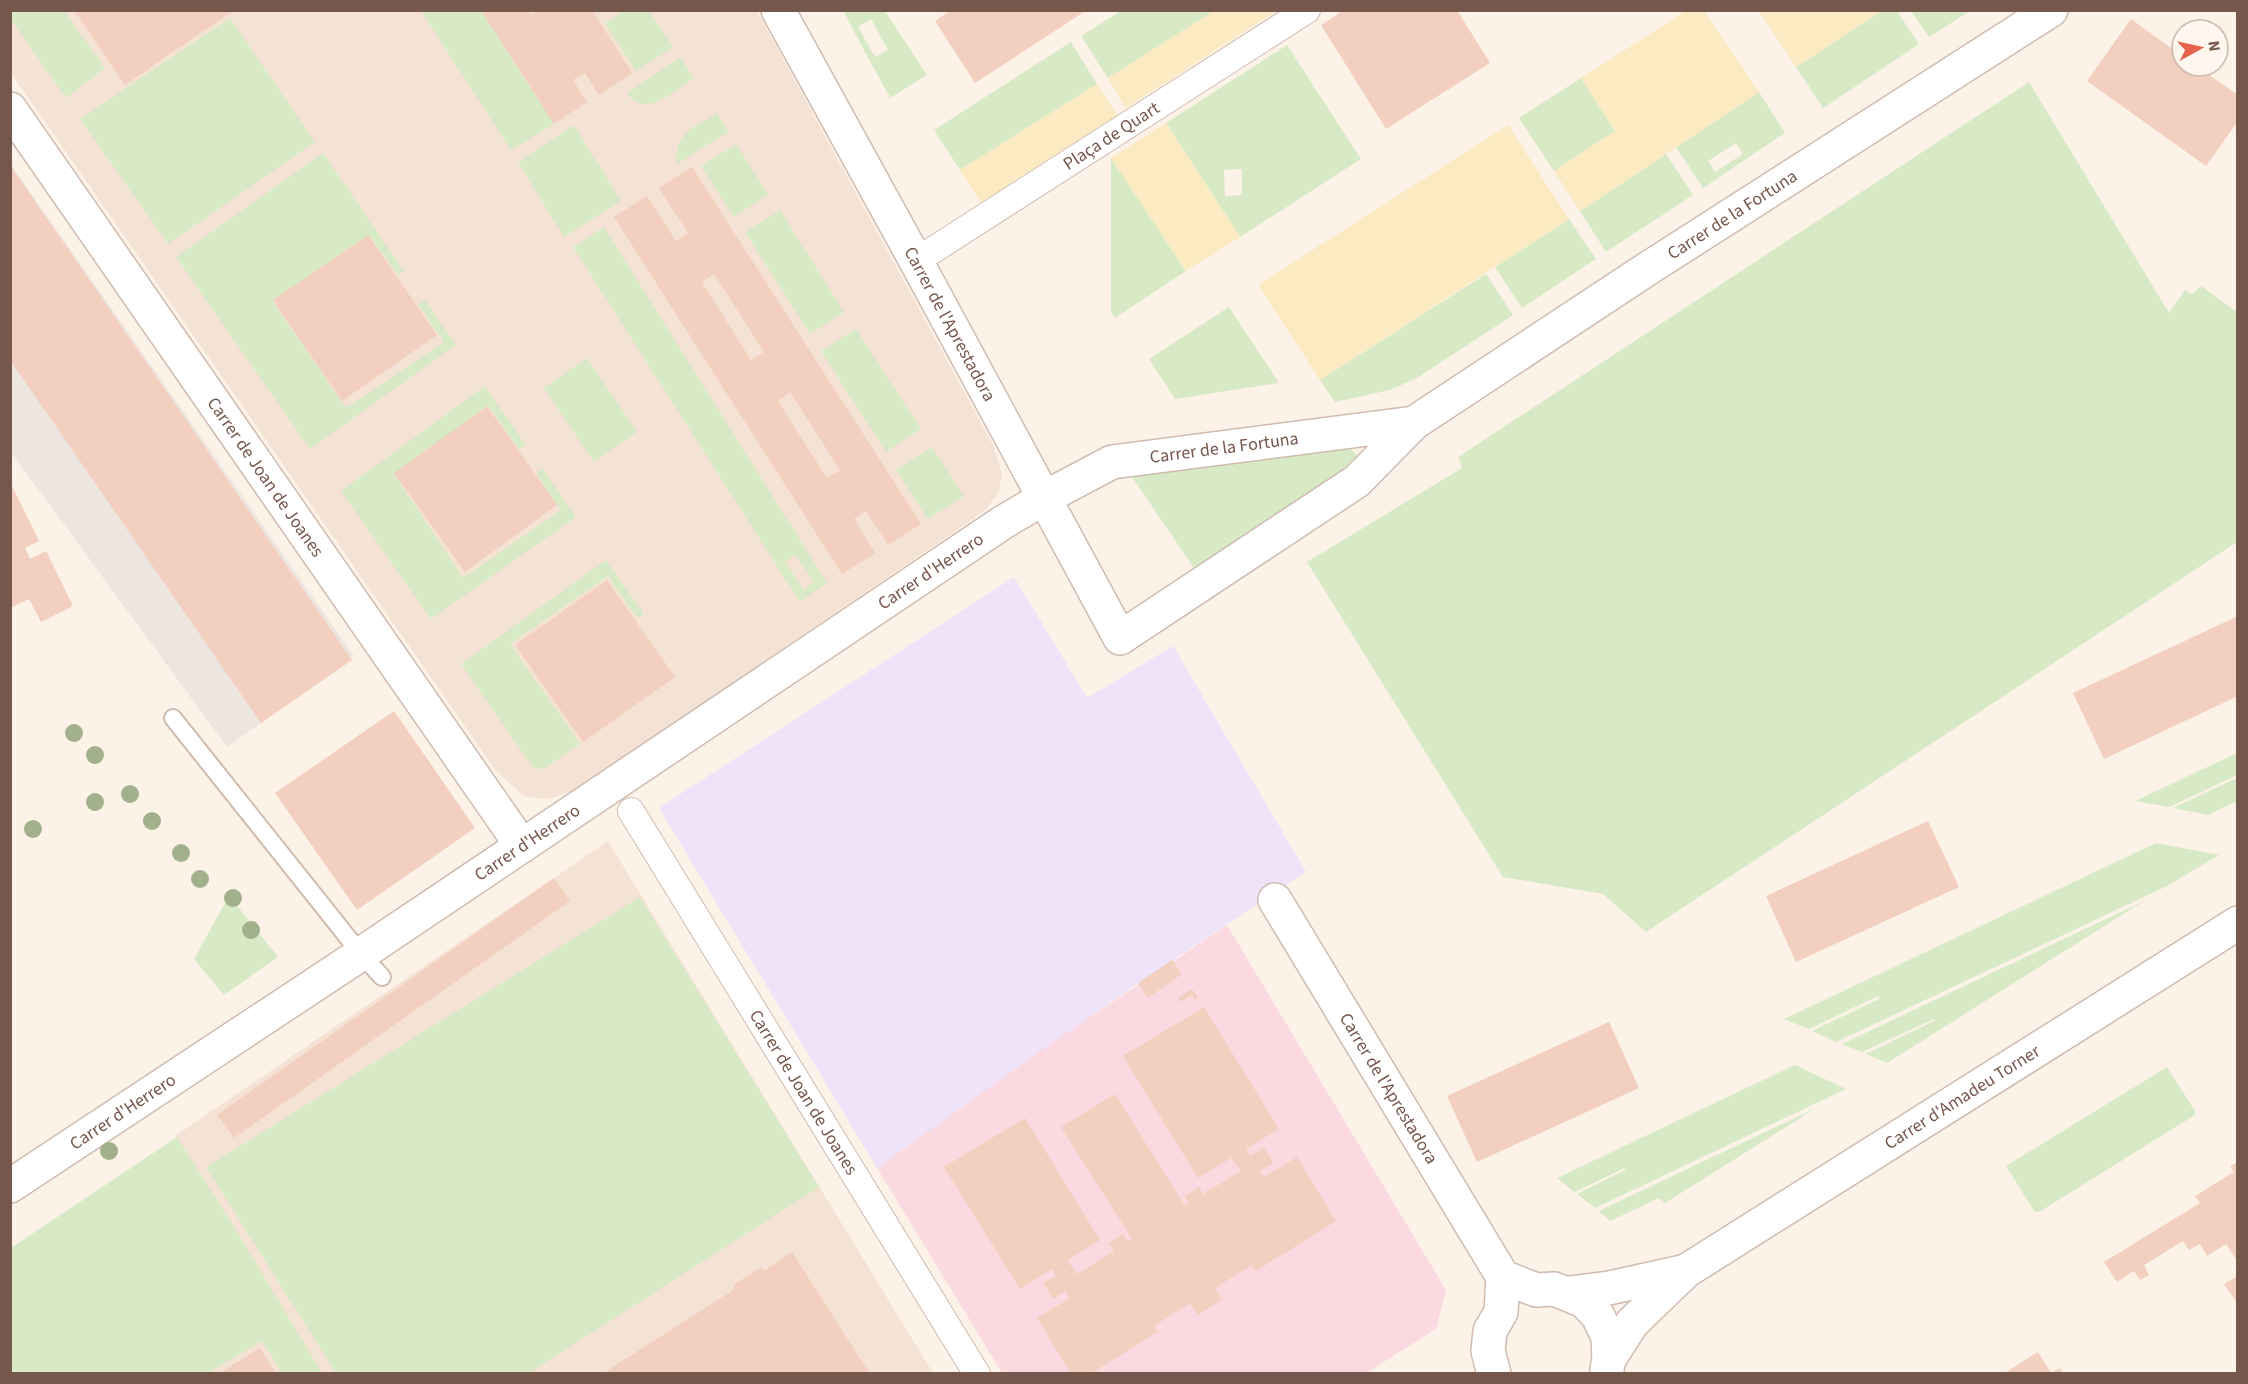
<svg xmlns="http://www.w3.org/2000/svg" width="2248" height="1384" font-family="'Source Sans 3',sans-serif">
<rect width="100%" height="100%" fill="#fcf2e7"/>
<path fill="#f4e3d5" d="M10,11H757L993,445L1002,474L998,493L987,508L970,521L573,791L548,799L524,796L496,771L11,73Z
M608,841L933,1373L78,1374L232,1224L175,1136Z"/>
<path fill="#ede5e0" d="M10,163L354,656L227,747L11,452Z"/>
<path fill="#efe3f9" d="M1014,577L1087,698L1173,646L1306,872L1138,983L877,1168L659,808Z"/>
<path fill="#fadae0" d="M1227,925L1446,1290L1436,1329L1366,1373H1002L877,1168L1050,1044Z"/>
<path fill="#d7eac5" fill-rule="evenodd" d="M11,10L64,11L105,68L66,98L12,21Z
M421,11H481L554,124L511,150Z
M624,11H649L673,47L636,71L605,23Z
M843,11H885L927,75L890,98ZM871,19L888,50L875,57L858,27Z
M1121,11H1214L1108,78L1081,36Z
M1881,11H1897L1919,44L1823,108L1796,67Z
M1911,11H1970L1929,37Z
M230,18L315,142L168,244L80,119Z
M1071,42L1097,84L960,170L934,130Z
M1287,45L1361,159L1240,237L1166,123ZM1242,169V195L1225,196L1224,170Z
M680,57L694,78C674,91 645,120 627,93Z
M1581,78L1615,131L1554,171L1519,118Z
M2029,82L2169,313L2185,290L2192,294L2201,286L2237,312V542L1646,932L1603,894L1503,877L1307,562L1462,468L1458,457Z
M1759,92L1785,133L1703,188L1676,147ZM1736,143L1743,154L1715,172L1708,161Z
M717,113L728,132L677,164C673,133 695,127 717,113Z
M574,125L621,201L564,237L518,162Z
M736,144L768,194L734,217L701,166Z
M323,153L404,271L398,275L370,236L273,302L346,408L444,342L418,304L425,300L456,345L310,449L176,257Z
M1666,154L1693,195L1606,252L1580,211Z
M1111,158L1186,271L1115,318L1111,311Z
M780,210L844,312L810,334L745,232Z
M1569,219L1596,259L1522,308L1495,267Z
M604,227L827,583L800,602L573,247ZM795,555L814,582L804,590L785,562Z
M1486,274L1513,315L1417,378L1390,390L1335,402L1320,380Z
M1229,307L1279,383L1175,399L1149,359Z
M856,329L921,429L886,452L821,351Z
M587,358L637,432L594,462L544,388Z
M485,386L525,444L519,449L489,407L394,474L463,578L561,510L536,473L542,468L576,517L431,619L341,491Z
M1348,445L1357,456V464L1198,574L1130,474Z
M932,447L964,496L928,519L896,470Z
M606,560L644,614L637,618L608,576L510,644L580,744L545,768L537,769L532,766L461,664Z
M2237,753V775L2169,807L2135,801Z
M2237,778V801L2208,815L2173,808Z
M2156,843L2219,855L2167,886L1836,1042L1812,1031L1879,999L1878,996L1809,1029L1784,1019Z
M229,896L278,957L224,995L194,959Z
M640,897L819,1187L529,1373H336L206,1167Z
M2144,901L1887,1063L1866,1054L1934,1021V1019L1862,1052L1842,1044Z
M1795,1065L1846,1089L1595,1208L1577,1194L1625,1170V1168L1574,1192L1557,1178Z
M2167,1067L2195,1111V1115L2039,1212L2034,1211L2006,1166Z
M1816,1108L1665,1203L1659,1198L1610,1221L1599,1211Z
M177,1137L233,1225L322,1373H292L290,1371L282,1373L262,1341L208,1373H11V1248Z"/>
<path fill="#fbeac2" d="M1271,11L1273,13L1126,108L1108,78L1214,11Z
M1686,11H1704L1759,92L1580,211L1554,171L1615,131L1581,78Z
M1759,11H1881L1796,67Z
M1097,84L1117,115L981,203L960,170Z
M1166,123L1240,237L1186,271L1111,158Z
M1508,125L1569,219L1320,380L1258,285Z"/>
<path fill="#f2cfbe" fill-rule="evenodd" d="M74,10H234L125,85Z
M481,10H528L531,15L539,10H592L632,73L599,95L585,73L573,80L587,102L554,124Z
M951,10H1087L975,83L935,21Z
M1344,10H1457L1490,63L1386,129L1321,25Z
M2131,19L2182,56V66H2196L2238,95V121L2206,166L2087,81Z
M10,165L352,660L261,723L10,360Z
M692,167L921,524L888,545L866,511L854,519L875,553L842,574L614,217L647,196L676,241L688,233L659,188ZM714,274L764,352L751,360L702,282ZM790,392L840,470L827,478L778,401Z
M368,235L437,335L342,401L273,300Z
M487,406L557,505L465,572L394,473Z
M10,482L39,541L25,548L30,559L46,551L73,606L41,622L29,599L10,608Z
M607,580L675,677L583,742L515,645Z
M2236,617L2238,696L2104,759L2073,693Z
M394,711L475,828L357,910L275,793Z
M1928,821L1959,887L1796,962L1766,896Z
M554,878L570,901L234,1138L217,1115Z
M1172,960L1182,974L1148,998L1138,983Z
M1192,989L1198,997L1195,1000L1192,995L1180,1002L1178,998Z
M1204,1007L1279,1129L1246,1149L1250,1156L1264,1147L1273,1163L1260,1171L1263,1178L1297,1157L1336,1221L1256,1271L1252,1265L1215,1288L1222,1300L1198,1315L1190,1303L1154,1326L1158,1332L1090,1374H1071L1037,1318L1070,1298L1065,1291L1053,1299L1043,1283L1056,1276L1052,1269L1020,1289L944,1167L1025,1118L1100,1240L1067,1260L1077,1274L1114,1251L1109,1243L1123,1234L1128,1242L1132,1239L1061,1127L1115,1094L1185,1206L1189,1203L1185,1196L1199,1187L1203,1194L1241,1171L1231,1158L1198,1178L1123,1056Z
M1609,1022L1639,1088L1477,1162L1447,1096Z
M2238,1162V1262L2226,1244L2207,1256L2200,1244L2189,1250L2183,1241L2144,1265L2149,1275L2140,1280L2134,1271L2117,1282L2104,1262L2200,1203L2195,1196L2234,1172L2230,1166Z
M792,1252L870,1374H602L735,1289L733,1285L762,1267L764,1271Z
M2238,1276V1304L2224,1284Z
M260,1348L276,1374H218Z
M2038,1352L2051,1373L2060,1368L2064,1374H2003Z"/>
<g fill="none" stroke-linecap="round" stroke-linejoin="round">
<defs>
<path id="service" d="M173,718L361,954L382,977"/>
<g id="pedestrian">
<path id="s1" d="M916,261L1307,10"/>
<path id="s2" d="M631,811L977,1374"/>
</g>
<g id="minor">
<path id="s3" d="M778,10L916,261L1120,638L1357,481L1414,423L1644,271L2051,10"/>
<path id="s4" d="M10,109L522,846"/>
<path id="s5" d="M1275,900L1503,1277"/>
<path id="s6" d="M10,1186L361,954L1002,523L1044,498L1112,462L1414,423"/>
</g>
<g id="tertiary">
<path d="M1569,1293L1609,1288L1686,1271"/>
<path id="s7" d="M1609,1359L1632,1323L1686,1271L2238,923"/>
<path d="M1494,1374L1488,1351L1490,1331L1501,1312L1503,1277L1536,1290L1554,1289L1584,1301L1598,1316L1608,1337L1609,1359L1607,1369"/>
</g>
</defs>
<use href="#service" stroke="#d0bbaf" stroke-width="20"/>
<use href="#pedestrian" stroke="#d0bbaf" stroke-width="28"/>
<use href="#minor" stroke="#d0bbaf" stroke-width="36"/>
<use href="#tertiary" stroke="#d0bbaf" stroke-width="36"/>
<use href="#service" stroke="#fff" stroke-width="16"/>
<use href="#pedestrian" stroke="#fff" stroke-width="26"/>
<use href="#minor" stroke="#fff" stroke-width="33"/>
<use href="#tertiary" stroke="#fff" stroke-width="33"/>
</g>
<g fill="#a2b18c">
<circle cx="74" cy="733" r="9"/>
<circle cx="95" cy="755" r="9"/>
<circle cx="130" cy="794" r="9"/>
<circle cx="95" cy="802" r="9"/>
<circle cx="152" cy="821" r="9"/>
<circle cx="33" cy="829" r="9"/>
<circle cx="181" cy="853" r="9"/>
<circle cx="200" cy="879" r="9"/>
<circle cx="233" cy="898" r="9"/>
<circle cx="251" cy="930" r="9"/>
<circle cx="109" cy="1151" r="9"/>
</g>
<g text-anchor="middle" stroke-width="4.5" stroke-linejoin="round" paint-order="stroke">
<g font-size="18" fill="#76574b" stroke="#fff6ed">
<text dy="6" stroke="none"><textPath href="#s1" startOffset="232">Plaça de Quart</textPath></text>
<text dy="6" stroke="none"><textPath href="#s3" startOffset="1461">Carrer de la Fortuna</textPath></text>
<text dy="6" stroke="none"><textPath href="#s3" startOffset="358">Carrer de l'Aprestadora</textPath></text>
<text dy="6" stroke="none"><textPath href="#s6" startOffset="1432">Carrer de la Fortuna</textPath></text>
<text dy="6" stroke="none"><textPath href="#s4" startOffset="448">Carrer de Joan de Joanes</textPath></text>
<text dy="6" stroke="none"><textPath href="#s6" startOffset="1107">Carrer d'Herrero</textPath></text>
<text dy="6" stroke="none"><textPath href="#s6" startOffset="621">Carrer d'Herrero</textPath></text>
<text dy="6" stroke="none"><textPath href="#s5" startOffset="220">Carrer de l'Aprestadora</textPath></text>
<text dy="6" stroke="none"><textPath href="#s2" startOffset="330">Carrer de Joan de Joanes</textPath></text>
<text dy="6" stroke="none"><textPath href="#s7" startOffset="444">Carrer d'Amadeu Torner</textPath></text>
<text dy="6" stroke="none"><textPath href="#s6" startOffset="135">Carrer d'Herrero</textPath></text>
</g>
</g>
<rect width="2248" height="1384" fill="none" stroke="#76574b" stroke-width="24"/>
<g transform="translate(2200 48) rotate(82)"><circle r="28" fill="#fff6ed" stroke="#c8b6ac" stroke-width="1.5"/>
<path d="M0-4.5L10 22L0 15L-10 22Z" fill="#e5634d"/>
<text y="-9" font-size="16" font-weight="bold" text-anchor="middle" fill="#76574b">N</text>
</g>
</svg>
